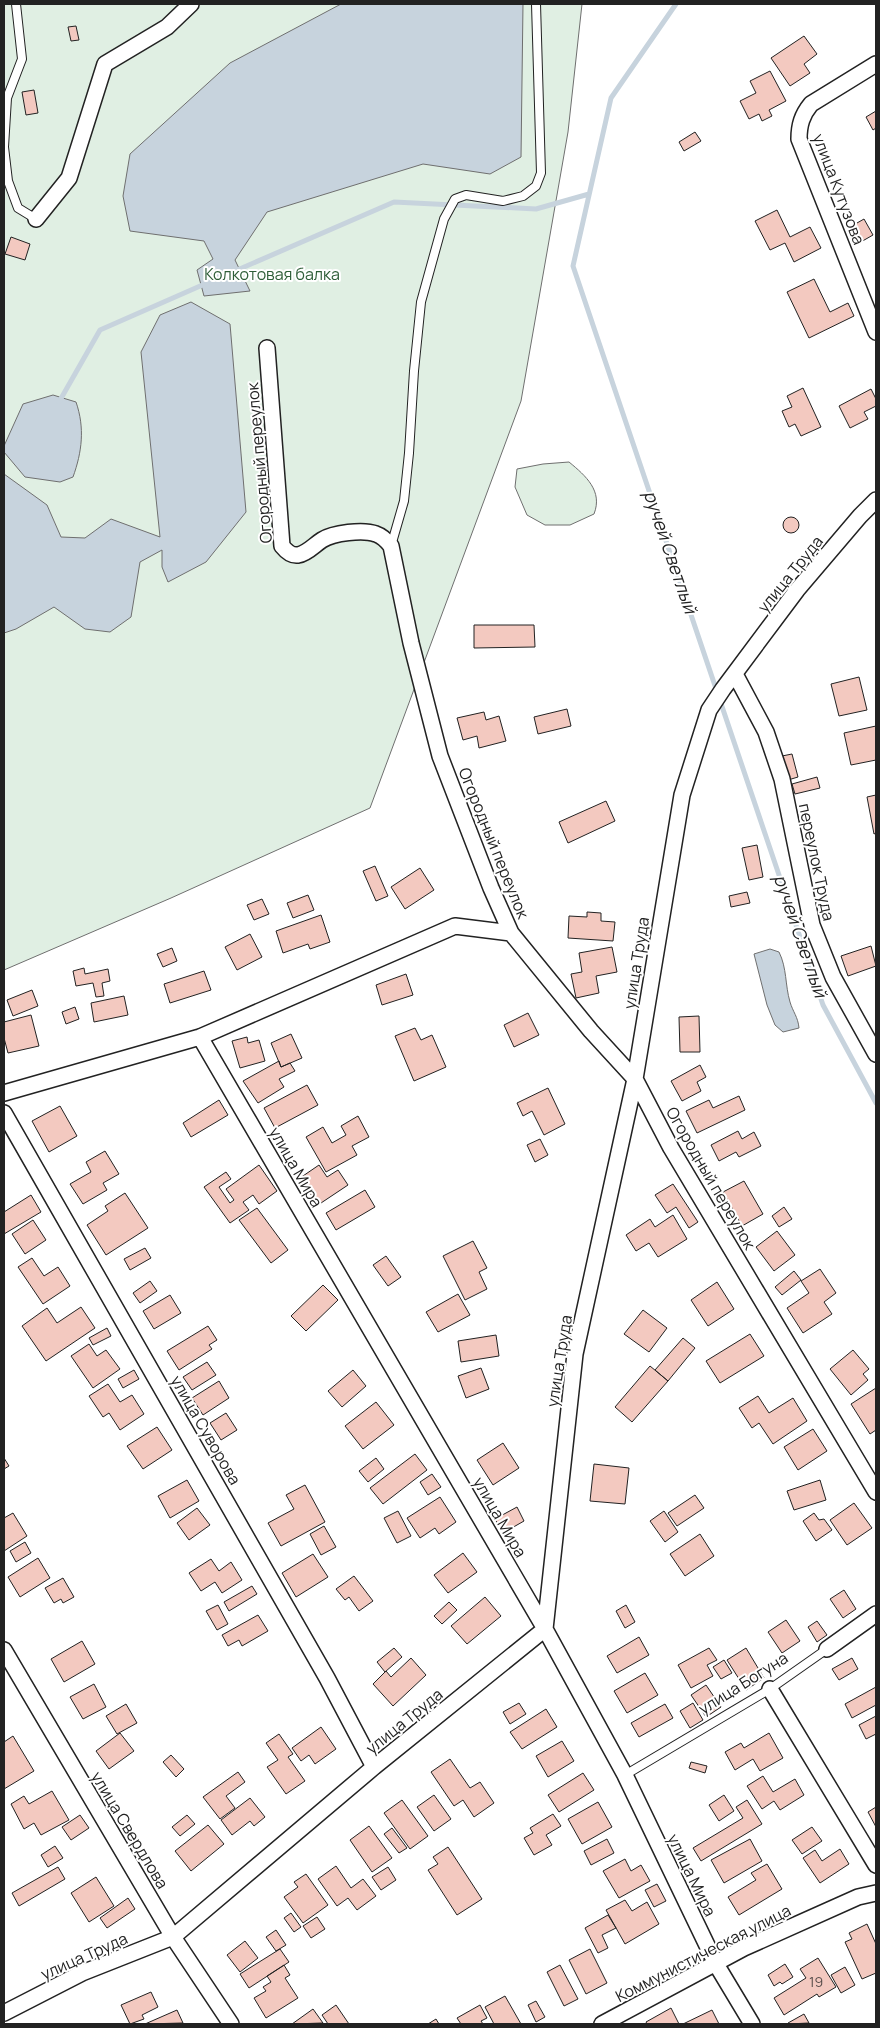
<svg xmlns="http://www.w3.org/2000/svg" width="880" height="2028" font-family="Manrope,sans-serif">
<rect width="100%" height="100%" fill="#fff"/>
<path fill="#e0efe3" stroke="#6f6f6f" d="M4,4H582L568,132L521,401L370,808L171,898L4,970Z
M569,462C586,476 603,491 594,514L570,525H545L527,515L515,487L517,469L543,464Z"/>
<path fill="#c7d3dd" stroke="#6f6f6f" d="M341,4H523L521,157L490,174L423,164L267,212L235,260L250,291L204,296L197,270L213,259L204,241L130,231L123,196L130,154L230,63Z
M191,302L230,324L246,512L206,562L168,582L162,567V550L140,562L131,617L110,632L85,629L54,607L16,629L4,633V474L47,505L61,537L85,538L111,519L160,537L141,352L160,315Z
M53,395L76,402C85,428 82,452 73,477L60,482L25,477L4,452V446L23,404Z
M770,949L779,952C787,968 785,985 790,1002C793,1012 798,1017 799,1028L783,1032L775,1025L767,1005L754,954Z"/>
<g fill="none" stroke-linecap="round" stroke-linejoin="round">
<path stroke="#c7d3dd" stroke-width="5" d="M676,4L611,98L573,266L823,1005L876,1103
M235,271L394,202L536,209L589,194
M59,402L100,330L207,283"/>
</g>
<path fill="#f3c9c0" stroke="#222" d="M76,26L79,40L71,41L68,27Z
M804,36L817,54L804,64L810,73L790,86L771,58Z
M770,71L786,101L769,110L772,116L762,121L759,114L749,119L740,101L756,93L750,81Z
M34,90L38,113L26,115L22,92Z
M876,111V128L873,130L866,117Z
M695,132L701,141L684,151L679,142Z
M777,210L790,237L810,227L821,248L794,262L785,243L770,250L755,221Z
M864,219L873,235L859,243L850,227Z
M11,237L30,244L25,260L5,254Z
M814,279L830,312L848,303L854,316L809,338L787,292Z
M803,388L821,427L801,436L795,424L789,427L782,411L792,407L787,396Z
M871,389L876,399V406L864,412L868,419L850,428L839,406Z
M783 525a8 8 0 1 1 16 0a8 8 0 1 1-16 0Z
M474,625H534L535,647L474,648Z
M859,677L867,710L839,716L831,684Z
M567,709L571,726L538,734L534,717Z
M484,712L486,720L499,716L506,741L479,748L477,736L463,740L457,718Z
M876,726V760L851,765L844,733Z
M792,754L798,777L788,780L782,756Z
M817,777L820,788L795,794L792,784Z
M876,795V833L874,834L867,797Z
M606,801L615,821L568,843L559,822Z
M757,845L763,877L749,880L742,848Z
M375,866L388,896L376,901L363,871Z
M420,868L434,890L405,909L391,887Z
M747,892L750,903L731,907L729,896Z
M308,895L314,910L293,918L287,903Z
M262,899L269,914L254,920L247,905Z
M587,912L601,913V921L615,922L613,941L568,938L569,916L587,917Z
M321,915L330,942L310,949L308,944L283,953L276,931Z
M250,934L262,957L237,970L225,947Z
M871,946L876,966L848,976L841,956Z
M612,947L617,972L596,976L599,993L576,998L571,974L582,972L579,953Z
M172,948L177,961L163,967L157,954Z
M84,968L85,974L108,969L110,981L102,983L104,996L96,997L93,983L76,986L73,971Z
M204,971L211,990L170,1003L164,984Z
M406,974L413,995L382,1005L376,985Z
M32,990L38,1006L13,1016L7,1000Z
M124,996L128,1015L94,1022L91,1003Z
M75,1007L79,1019L66,1024L62,1012Z
M528,1013L539,1035L514,1047L504,1025Z
M31,1015L39,1046L8,1053L4,1038V1022Z
M699,1016L700,1052H680L679,1017Z
M415,1028L421,1040L432,1035L446,1067L414,1081L395,1036Z
M291,1034L302,1058L281,1067L271,1043Z
M247,1037L248,1043L259,1040L265,1061L240,1068L232,1041Z
M279,1061L281,1067L290,1063L295,1071L279,1079L284,1087L258,1103L243,1081Z
M700,1065L706,1077L697,1082L701,1091L682,1101L671,1081Z
M307,1085L318,1105L275,1128L264,1108Z
M548,1088L565,1124L544,1135L532,1111L523,1116L517,1103Z
M739,1096L745,1110L697,1133L686,1111L709,1100L713,1108Z
M219,1100L228,1115L191,1137L183,1123Z
M60,1106L77,1136L49,1152L32,1121Z
M358,1116L369,1137L352,1146L357,1155L326,1172L306,1137L323,1127L332,1143L346,1135L341,1126Z
M738,1131L742,1139L754,1132L761,1146L739,1157L736,1152L719,1161L711,1145Z
M540,1139L548,1155L535,1162L527,1145Z
M105,1151L119,1174L103,1183L107,1190L83,1204L70,1184L91,1172L86,1162Z
M259,1165L277,1191L259,1204L253,1195L243,1202L249,1210L230,1223L204,1187L226,1172L231,1179L219,1187L230,1203L234,1200L226,1189Z
M319,1165L327,1177L338,1170L348,1185L318,1205L300,1178Z
M744,1181L763,1214L742,1226L723,1192Z
M673,1184L698,1222L689,1228L676,1207L667,1213L655,1195Z
M365,1190L375,1207L336,1230L326,1213Z
M125,1193L148,1228L106,1255L87,1225L108,1211L105,1206Z
M31,1195L41,1212L4,1234V1212Z
M784,1207L792,1219L779,1227L772,1216Z
M257,1208L288,1250L271,1263L239,1220Z
M673,1215L687,1239L658,1257L649,1243L636,1251L626,1235L650,1219L655,1227Z
M33,1220L46,1240L25,1254L12,1234Z
M777,1231L795,1255L774,1271L756,1247Z
M473,1241L487,1268L479,1272L487,1289L465,1300L443,1256Z
M145,1248L151,1258L130,1270L124,1259Z
M386,1256L401,1277L388,1286L373,1265Z
M32,1258L44,1276L58,1267L70,1286L43,1304L18,1267Z
M820,1269L836,1293L824,1302L832,1314L803,1333L787,1308L809,1293L801,1281Z
M794,1271L801,1280L782,1295L775,1287Z
M150,1281L157,1291L140,1303L133,1293Z
M717,1282L734,1309L708,1326L691,1300Z
M323,1285L338,1300L306,1331L291,1316Z
M458,1294L470,1315L438,1332L426,1312Z
M170,1295L181,1313L154,1329L143,1311Z
M81,1307L95,1328L46,1361L22,1326L47,1308L57,1323Z
M643,1310L667,1328L649,1352L624,1334Z
M208,1326L217,1340L209,1345L212,1349L179,1370L167,1351Z
M107,1328L111,1336L93,1345L89,1338Z
M750,1334L764,1356L720,1383L706,1361Z
M496,1335L499,1356L461,1362L458,1341Z
M683,1338L695,1348L668,1381L655,1370Z
M89,1344L97,1356L106,1350L120,1369L93,1388L71,1356Z
M853,1350L869,1369L863,1374L868,1380L851,1395L830,1369Z
M207,1362L216,1375L192,1390L183,1377Z
M650,1366L668,1381L632,1422L615,1407Z
M481,1368L489,1389L466,1398L458,1376Z
M134,1370L139,1379L123,1388L118,1379Z
M353,1370L366,1386L342,1407L328,1391Z
M219,1381L229,1398L203,1415L192,1398Z
M108,1384L120,1402L132,1395L144,1414L120,1430L109,1413L103,1417L89,1396Z
M876,1388V1430L870,1434L851,1404Z
M758,1396L769,1413L793,1398L807,1421L773,1444L759,1423L752,1428L739,1408Z
M376,1402L394,1425L363,1449L345,1426Z
M226,1413L237,1430L221,1440L210,1423Z
M157,1427L172,1450L143,1469L127,1446Z
M813,1429L827,1451L798,1470L784,1447Z
M503,1443L519,1468L493,1485L477,1460Z
M415,1454L427,1470L383,1504L370,1488Z
M4,1458L9,1466L4,1469Z
M376,1458L384,1469L368,1482L359,1471Z
M594,1464L629,1468L625,1504L590,1501Z
M432,1474L441,1487L428,1495L420,1482Z
M187,1480L199,1501L170,1518L158,1496Z
M820,1480L826,1500L794,1510L787,1491Z
M305,1485L325,1522L281,1546L268,1523L294,1509L286,1495Z
M695,1495L704,1508L677,1526L668,1513Z
M440,1497L456,1522L439,1534L435,1528L420,1538L407,1518Z
M854,1503L872,1528L847,1545L830,1520Z
M517,1507L524,1521L503,1533L495,1519Z
M197,1508L210,1525L189,1540L177,1523Z
M398,1511L411,1536L397,1543L384,1518Z
M664,1511L678,1532L665,1542L650,1521Z
M13,1513L27,1536L4,1551V1518Z
M814,1513L819,1520L824,1519L832,1530L816,1541L803,1521Z
M324,1526L336,1547L321,1555L310,1534Z
M700,1534L714,1556L685,1576L670,1554Z
M25,1542L31,1553L16,1562L10,1551Z
M463,1553L477,1572L448,1593L434,1575Z
M313,1554L328,1577L296,1597L282,1573Z
M38,1558L50,1578L20,1597L8,1577Z
M211,1559L219,1571L231,1562L242,1580L222,1593L215,1582L201,1591L189,1573Z
M354,1576L373,1601L359,1611L349,1597L345,1600L336,1589Z
M63,1578L74,1597L63,1603L61,1599L54,1603L45,1588Z
M252,1586L257,1594L229,1611L224,1602Z
M844,1590L856,1609L843,1618L830,1599Z
M485,1597L501,1616L467,1644L451,1626Z
M449,1602L457,1610L442,1624L434,1616Z
M218,1605L228,1624L217,1630L206,1611Z
M626,1605L635,1622L625,1628L616,1611Z
M258,1615L268,1631L242,1646L239,1640L228,1646L222,1635Z
M786,1620L800,1641L782,1653L768,1632Z
M817,1621L827,1635L817,1642L808,1627Z
M639,1637L649,1655L617,1673L607,1656Z
M82,1641L95,1664L64,1682L51,1659Z
M394,1648L402,1657L385,1672L377,1662Z
M709,1648L717,1660L707,1665L713,1676L691,1688L678,1665Z
M746,1648L764,1678L746,1690L727,1660Z
M411,1658L426,1675L393,1706L373,1684L386,1671L391,1677Z
M852,1658L858,1669L839,1680L832,1669Z
M724,1660L732,1673L721,1679L713,1667Z
M645,1673L658,1695L627,1713L614,1691Z
M94,1684L106,1707L83,1719L70,1697Z
M706,1685L721,1707L706,1717L691,1695Z
M876,1687V1705L852,1718L845,1704Z
M519,1703L526,1714L510,1724L503,1712Z
M693,1703L703,1720L690,1728L680,1711Z
M126,1704L137,1723L117,1734L106,1716Z
M665,1704L673,1718L639,1737L631,1723Z
M546,1709L557,1727L522,1749L510,1732Z
M876,1716V1734L866,1739L859,1725Z
M321,1727L336,1749L315,1764L309,1755L301,1761L292,1748Z
M120,1733L134,1751L109,1769L96,1751Z
M769,1733L783,1758L760,1771L753,1759L735,1770L725,1752L741,1743L744,1748Z
M279,1734L293,1754L288,1757L305,1781L286,1794L267,1767L278,1760L266,1743Z
M13,1736L34,1771L4,1789V1742Z
M562,1741L574,1761L548,1777L536,1756Z
M171,1755L184,1769L176,1777L163,1762Z
M450,1759L470,1788L480,1782L494,1803L474,1817L463,1800L454,1806L431,1772Z
M691,1762L707,1766L705,1773L689,1768Z
M238,1772L245,1782L226,1796L235,1808L220,1819L203,1797Z
M583,1773L594,1790L559,1812L548,1795Z
M763,1776L773,1792L795,1779L804,1795L780,1810L774,1801L762,1809L747,1786Z
M52,1791L69,1820L41,1835L34,1823L24,1829L11,1804L24,1796L29,1804Z
M434,1795L451,1819L434,1831L417,1807Z
M724,1795L734,1811L719,1821L709,1805Z
M250,1798L265,1817L254,1826L250,1821L232,1835L221,1820Z
M402,1800L428,1836L410,1849L384,1813Z
M747,1800L762,1824L701,1861L693,1848L743,1818L736,1807Z
M598,1802L612,1827L582,1844L568,1819Z
M876,1807V1827L868,1812Z
M553,1814L561,1826L546,1835L552,1845L534,1855L524,1838L533,1833L530,1828Z
M80,1815L89,1828L71,1840L62,1827Z
M187,1815L195,1824L180,1836L172,1827Z
M208,1825L224,1844L191,1871L175,1851Z
M369,1826L392,1858L372,1872L350,1840Z
M812,1827L822,1841L802,1854L792,1840Z
M392,1828L407,1848L399,1853L384,1834Z
M607,1839L614,1853L591,1865L584,1851Z
M750,1839L762,1861L724,1883L711,1860Z
M55,1846L63,1858L48,1867L41,1855Z
M448,1847L482,1899L457,1915L428,1870L438,1864L433,1857Z
M840,1849L849,1864L820,1883L803,1858L815,1850L822,1861Z
M625,1859L631,1871L641,1865L650,1881L619,1898L603,1871Z
M767,1864L782,1889L739,1915L728,1897L756,1880L751,1873Z
M336,1866L351,1888L363,1879L376,1896L357,1910L348,1898L337,1906L318,1879Z
M58,1867L65,1879L19,1906L12,1893Z
M388,1867L396,1880L381,1890L372,1877Z
M306,1874L328,1905L303,1923L284,1897L298,1887L294,1882Z
M96,1877L114,1906L89,1922L71,1893Z
M657,1884L666,1901L654,1907L645,1890Z
M128,1898L135,1909L107,1928L100,1918Z
M625,1900L632,1911L647,1902L659,1924L625,1944L606,1910Z
M291,1913L301,1927L294,1932L284,1918Z
M608,1915L616,1928L602,1935L608,1948L598,1953L585,1928Z
M317,1917L325,1929L311,1938L303,1926Z
M867,1924L876,1944V1973L862,1979L845,1942L852,1939L849,1933Z
M276,1930L286,1945L276,1951L266,1937Z
M245,1941L258,1958L240,1972L227,1955Z
M280,1949L289,1962L249,1988L240,1974Z
M590,1949L607,1983L586,1994L569,1960Z
M818,1958L836,1987L819,1997L817,1994L784,2015L774,1998L806,1978L800,1969Z
M785,1964L793,1977L782,1984L780,1982L774,1986L768,1975Z
M284,1965L290,1975L285,1978L298,1998L266,2018L254,1998L266,1991L263,1987L271,1982L267,1976Z
M560,1965L578,1999L564,2006L547,1972Z
M845,1967L855,1985L841,1993L831,1975Z
M151,1992L158,2007L142,2015L144,2019L130,2024L121,2005Z
M505,1996L521,2024H494L485,2007Z
M536,2001L545,2017L536,2022L528,2005Z
M336,2005L349,2024H328L322,2015Z
M480,2005L487,2018L481,2021L483,2024H461L457,2018Z
M671,2008L679,2024H647L646,2022Z
M313,2009L323,2023L292,2024Z
M177,2010L183,2023L145,2024Z
M712,2010L719,2024H683Z
M804,2014L809,2023L788,2024V2023Z
M436,2019L439,2024H428Z"/>
<g fill="none" stroke-linecap="round" stroke-linejoin="round">
<defs>
<path id="lane" d="M16,4L22,59L7,98L4,147L8,181L18,208L36,219
M391,546L404,501L409,453L414,371L421,302L444,219L455,199L466,195L503,201L523,196L536,186L541,173L536,4
M625,1775L770,1689L827,1649"/>
<path id="street" d="M876,64L811,104C802,115 799,125 799,139L876,332
M36,219L69,178L105,64L167,27L191,4
M267,348L282,546C286,551 291,556 298,555C308,553 314,545 322,540C333,533 363,529 376,534C382,536 387,541 391,546L411,643L440,756L491,888L511,933L591,1031L635,1079L671,1148L876,1492
M735,674L766,732L782,779L812,925L833,977L876,1054
M200,1037L545,1629L625,1775L716,1964L752,2024
M4,1093L200,1037L455,926L511,933
M4,1113L327,1678L374,1767
M827,1649L876,1614
M4,1650L173,1937L231,2024
M770,1689L876,1865
M4,2013L82,1973L173,1937L374,1767L545,1629L575,1354L635,1079L682,795L709,710L723,689L797,590L860,516L876,500
M602,2024L744,1948L858,1897L876,1893"/>
</defs>
<use href="#lane" stroke="#222" stroke-width="10"/>
<use href="#street" stroke="#222" stroke-width="18"/>
<use href="#lane" stroke="#fff" stroke-width="8"/>
<use href="#street" stroke="#fff" stroke-width="15"/>
</g>
<g text-anchor="middle" stroke-width="4" stroke-linejoin="round" paint-order="stroke">
<g font-size="14" fill="#564c4a">
<text x="816" y="1987">19</text>
</g>
<g font-size="16" fill="#222" stroke="#fff">
<text transform="translate(839 189) rotate(69)" y="6">улица Кутузова</text>
<text transform="translate(259 463) rotate(-95)" y="6">Огородный переулок</text>
<text transform="translate(790 574) rotate(-51)" y="6">улица Труда</text>
<text transform="translate(494 843) rotate(68)" y="6">Огородный переулок</text>
<text transform="translate(817 862) rotate(78)" y="6">переулок Труда</text>
<text transform="translate(636 963) rotate(-81)" y="6">улица Труда</text>
<text transform="translate(296 1167) rotate(60)" y="6">улица Мира</text>
<text transform="translate(711 1178) rotate(60)" y="6">Огородный переулок</text>
<text transform="translate(559 1361) rotate(-81)" y="6">улица Труда</text>
<text transform="translate(206 1430) rotate(60)" y="6">улица Суворова</text>
<text transform="translate(500 1517) rotate(60)" y="6">улица Мира</text>
<text transform="translate(743 1683) rotate(-32)" y="6">улица Богуна</text>
<text transform="translate(404 1721) rotate(-39)" y="6">улица Труда</text>
<text transform="translate(130 1830) rotate(59)" y="6">улица Свердлова</text>
<text transform="translate(692 1875) rotate(64)" y="6">улица Мира</text>
<text transform="translate(703 1953) rotate(-27)" y="6">Коммунистическая улица</text>
<text transform="translate(84 1956) rotate(-24)" y="6">улица Труда</text>
</g>
<g font-size="16" fill="#2f5e38" stroke="#fff">
<text x="272" y="280">Колкотовая балка</text>
</g>
<g font-size="18" font-style="italic" fill="#222" stroke="#fff">
<text transform="translate(670 552) rotate(71)" y="6">ручей Светлый</text>
<text transform="translate(800 936) rotate(71)" y="6">ручей Светлый</text>
</g>
</g>
<rect width="880" height="2028" fill="none" stroke="#222222" stroke-width="10"/>
</svg>
